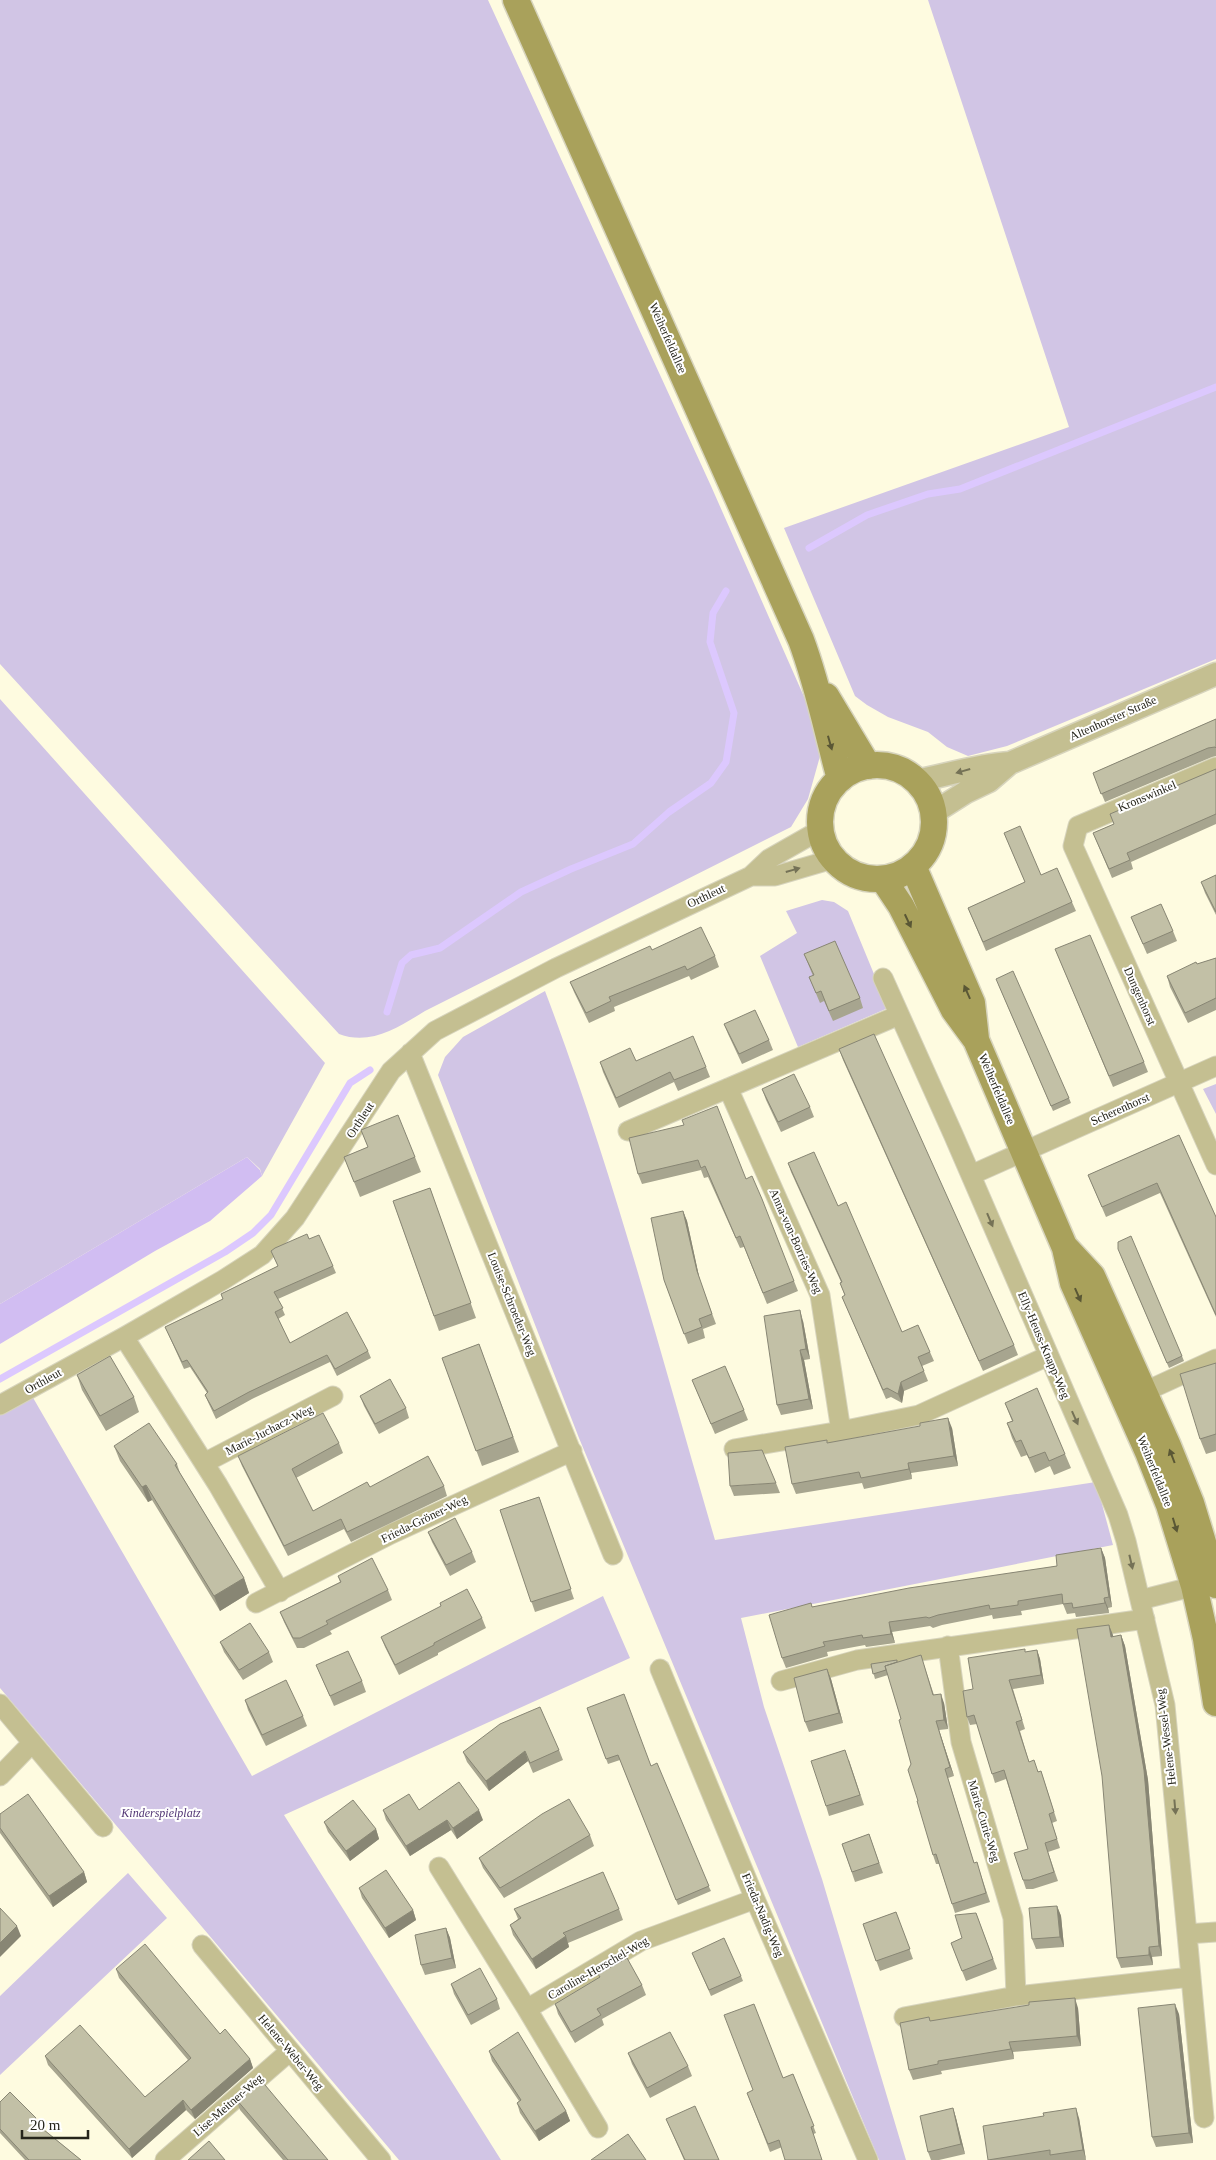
<svg xmlns="http://www.w3.org/2000/svg" width="1216" height="2160" font-family="'Times New Roman',serif">
<rect width="100%" height="100%" fill="#fefbe0"/>
<path fill="#d1c5e5" d="M0,0H488L711,486L824,742L808,799L791,827L425,1011C399,1027 371,1046 339,1034L0,664Z
M928,0H1216V659L1007,746L968,756L947,747L928,732L888,717L867,705L855,696L784,528L1069,427Z
M0,699L325,1063L262,1176L260,1169L247,1157L0,1304Z
M822,900L834,902L848,911L888,1008L798,1047L760,956L797,933L786,911Z
M545,991C613,1170 661,1356 715,1540L1096,1482L1113,1545L741,1618L764,1707L822,1879L906,2160H879L579,1438L438,1075L445,1057L463,1037Z
M1216,1084V1114L1203,1089Z
M32,1396L252,1776L603,1596L630,1658L284,1815L501,2160H399L0,1688V1414Z
M128,1873L167,1918L0,2075V1996Z"/>
<path fill="#d1bdf2" d="M247,1157L260,1170L262,1176L210,1221L155,1251L0,1344V1304Z"/>
<g fill="none" stroke-linecap="round" stroke-linejoin="round">
<path stroke="#dcc8fe" stroke-width="7" d="M809,548L867,515L928,494L960,489L1216,387
M387,1012L402,963L411,955L440,948L521,892L571,869L633,844L669,812L711,783L726,762L734,713L710,642L713,613L726,591
M0,1379L225,1252L253,1233L271,1215L350,1083L370,1070"/>
<defs>
<path id="minor" d="M1216,767L1078,826L1073,846L1216,1165
M751,876H775L833,859
M883,978L953,1134L1118,1515L1126,1541L1165,1705L1187,1934
M410,1053L613,1555
M728,1088L820,1295L841,1431L919,1415L1048,1356
M628,1131L899,1015
M971,1175L1216,1066
M124,1337L218,1485L280,1592
M1133,1397L1216,1359
M0,1405L124,1337L223,1280L262,1255L295,1218L391,1071L435,1031L556,968L751,876L769,859L820,830
M734,1449L841,1431
M204,1463L333,1396
M1140,1600L1207,1583
M256,1603L391,1534L572,1451
M948,1646L961,1742L1013,1918L1016,1996
M660,1669L755,1899L868,2160
M781,1681L857,1660L1145,1619
M0,1704L103,1827
M0,1776L32,1743
M439,1867L527,2009L641,1941L755,1899
M202,1945L381,2160
M527,2009L598,2128
M904,2017L1016,1996L1191,1977
M1204,2118L1187,1934L1216,1932
M165,2160L290,2051"/>
<path id="tertiary" d="M916,781C947,775 978,765 1010,763
M933,813L966,792L989,781L1010,763L1216,674"/>
<path id="secondary" d="M516,0L801,640C818,685 827,732 840,779
M826,696L868,766
M820 822a57 57 0 1 1 114 0a57 57 0 1 1-114 0Z
M913,866L972,1003L976,1039
M883,879L901,906L954,1010L976,1040L1065,1248L1073,1283L1148,1452L1169,1505L1194,1586L1206,1639L1216,1703
M1066,1248L1092,1276L1168,1446L1191,1503L1216,1585"/>
</defs>
<use href="#minor" stroke="#d7d4bd" stroke-width="21"/>
<use href="#tertiary" stroke="#d7d4bd" stroke-width="25"/>
<use href="#secondary" stroke="#d7d4bd" stroke-width="29"/>
<use href="#minor" stroke="#c4bf91" stroke-width="19"/>
<use href="#tertiary" stroke="#c4bf91" stroke-width="22"/>
<use href="#secondary" stroke="#a9a15b" stroke-width="26"/>
</g>
<path fill="#a7a58f" d="M1216,719V756L1212,757L1105,802L1093,773Z
M1216,769V824L1131,862L1133,869L1112,878L1093,833L1114,824L1110,814Z
M1004,833L1041,875L1072,902L1076,911L986,951L968,908L1025,882Z
M1216,875V915L1205,893L1201,882Z
M1131,917L1173,931L1177,941L1147,954Z
M1055,949L1144,1062L1148,1072L1113,1087Z
M652,950L715,956L719,967L691,980L689,976L614,1007L615,1011L589,1023L574,992L570,982Z
M804,954L860,998L863,1008L833,1021L824,1001L820,1003L809,977L813,976Z
M1216,958V1010L1188,1023L1170,987L1167,976L1197,964Z
M998,984L1069,1098L1071,1103L1053,1111Z
M724,1024L769,1040L773,1050L742,1064L728,1034Z
M839,1049L1014,1345L1018,1355L983,1371L843,1060Z
M600,1062L706,1067L710,1077L678,1091L674,1082L619,1108L603,1072Z
M762,1089L810,1107L814,1117L781,1132L766,1100Z
M683,1125L746,1179L794,1281L798,1291L767,1304L744,1247L740,1248L708,1177L704,1178L701,1170L642,1184L638,1174Z
M361,1130L415,1157L421,1172L360,1197L344,1157L368,1147Z
M1179,1135L1216,1217V1317L1160,1193L1106,1217L1088,1175Z
M788,1163L838,1206L902,1332L930,1352L934,1361L922,1366L928,1381L904,1391L902,1403L891,1397L886,1399L846,1306L842,1297L845,1296L840,1283L841,1282L791,1172Z
M430,1188L476,1318L439,1331L393,1201Z
M683,1211L687,1221L700,1281L716,1324L703,1329L705,1338L688,1344L664,1280Z
M309,1239L333,1266L336,1273L278,1299L285,1315L278,1319L290,1343L368,1351L371,1358L337,1376L330,1362L252,1399L216,1419L208,1402L205,1395L207,1393L190,1367L184,1369L165,1327L223,1299L221,1294L278,1266L271,1251Z
M1120,1254L1182,1356L1184,1361L1169,1368Z
M803,1321L810,1359L804,1360L813,1409L781,1415L777,1405Z
M479,1344L519,1452L482,1466L442,1358Z
M1216,1363V1451L1206,1454L1200,1439Z
M77,1375L134,1397L139,1412L106,1431L82,1390Z
M692,1380L744,1410L748,1420L715,1434Z
M360,1396L406,1408L409,1418L379,1434L364,1406Z
M1005,1403L1065,1454L1071,1468L1054,1475L1050,1466L1035,1473L1027,1455L1021,1457L1012,1438L1007,1423L1012,1421Z
M952,1428L958,1466L911,1473L912,1479L864,1489L862,1483L796,1494L792,1484L828,1443Z
M339,1443L343,1453L296,1478L313,1511L370,1487L444,1486L447,1496L351,1542L344,1529L288,1556L242,1466L238,1456Z
M114,1446L177,1464L180,1473L244,1578L249,1593L220,1611L152,1500L148,1502L120,1461Z
M776,1483L780,1493L734,1496L730,1486Z
M539,1497L574,1599L535,1612L500,1510Z
M428,1532L472,1552L476,1562L450,1576L432,1542Z
M1101,1548L1105,1558L1112,1607L1108,1608L1109,1613L1076,1617L1075,1613L1067,1614L1063,1604L1021,1611L1022,1615L993,1619L992,1615L942,1625L933,1628L930,1626L892,1632L895,1643L866,1647L865,1645L827,1652L828,1656L786,1668L782,1658L812,1607L1057,1566Z
M338,1576L388,1590L392,1600L330,1631L332,1634L304,1648H297L284,1622L280,1612L340,1582Z
M482,1618L486,1628L438,1653V1655L399,1675L385,1647L381,1637Z
M1113,1635V1637L1121,1635L1125,1646L1148,1780L1162,1956L1152,1957L1153,1965L1121,1968L1117,1958Z
M220,1642L269,1652L273,1662L243,1680L224,1652Z
M1037,1650L1040,1659L1044,1684L1013,1689L1025,1729L1020,1731L1029,1762L1039,1772L1041,1771L1044,1780L1057,1821L1052,1823L1060,1848L1048,1852L1058,1881L1033,1889H1026L1023,1880L1028,1849L1006,1779L995,1783L977,1724L970,1725L967,1717L973,1689L1026,1652Z
M898,1662L924,1665L934,1695L944,1703L948,1729L939,1730L954,1776L948,1778L974,1863L980,1872L990,1902L955,1913L939,1864H936L933,1855L918,1801L911,1764L901,1719L888,1675L875,1679L871,1664Z
M316,1665L362,1681L366,1692L334,1706Z
M827,1669L831,1679L843,1723L809,1732L805,1722Z
M245,1700L303,1716L307,1726L266,1746L248,1710Z
M587,1708L651,1766L711,1891L678,1905L620,1760L608,1764Z
M559,1750L563,1760L533,1773L528,1761L489,1791L467,1762L463,1752Z
M849,1760L864,1805L829,1816L826,1806Z
M383,1810L483,1820L457,1839L451,1830L410,1856L386,1820Z
M0,1814L84,1872L87,1882L53,1907L0,1833Z
M324,1822L376,1829L379,1839L350,1861L328,1832Z
M869,1834L883,1873L855,1882L842,1844Z
M590,1835L594,1846L504,1898L483,1868L479,1858Z
M359,1888L413,1910L416,1920L389,1938L362,1898Z
M1057,1906L1061,1916L1064,1947L1036,1949L1032,1939Z
M514,1909H619L623,1920L568,1943L569,1947L536,1969L513,1935L510,1925L518,1919Z
M896,1912L913,1959L880,1971L863,1924Z
M976,1913L997,1969L966,1981L951,1943L962,1938Z
M446,1928L450,1938L456,1968L425,1975L421,1965Z
M692,1953L741,1976L743,1981L711,1996Z
M116,1969L220,2034L250,2059L253,2068L195,2119L186,2110L132,2158L48,2065L45,2056L145,2097L188,2060L119,1978Z
M598,1974L642,1985L646,1995L602,2019L604,2025L575,2043L558,2014L555,2004L600,1977Z
M451,1984L497,1999L500,2009L471,2025L454,1994Z
M1078,2008L1081,2046L1013,2052L1014,2059L941,2071L942,2074L913,2080L909,2070L929,2017L930,2021Z
M1179,2014L1193,2143L1156,2147L1152,2137Z
M489,2051L566,2111L570,2121L539,2141L520,2113L517,2103L519,2101L492,2061Z
M628,2053L688,2066L692,2076L650,2098L632,2064Z
M793,2074L816,2133L770,2152L747,2093Z
M236,2099L328,2160H283L240,2110Z
M0,2102L38,2125L81,2160H25L0,2133Z
M953,2108L956,2118L965,2154L939,2160H931L928,2152Z
M1079,2118L1086,2160H988Z
M666,2119L719,2160H684Z"/>
<path fill="#888674" d="M683,1211L687,1221L700,1281L697,1271Z
M800,1310L803,1321L810,1359L806,1349Z
M800,1350L804,1360L813,1409L809,1399Z
M901,1382L904,1391L902,1403L898,1394Z
M948,1418L952,1428L958,1466L954,1456Z
M908,1463L911,1473L912,1479L909,1469Z
M146,1485L152,1500L148,1502L142,1487Z
M1101,1548L1105,1558L1112,1607L1109,1597Z
M244,1578L249,1593L220,1611L214,1596Z
M1104,1598L1108,1608L1109,1613L1105,1603Z
M889,1622L892,1632L895,1643L891,1634Z
M1109,1625L1113,1635L1115,1648L1111,1637Z
M1121,1635L1125,1646L1148,1780L1162,1956L1159,1946Z
M1037,1650L1040,1659L1044,1684L1041,1675Z
M827,1669L831,1679L843,1723L839,1713Z
M941,1694L944,1703L948,1729L944,1720Z
M936,1721L939,1730L954,1776L950,1767Z
M525,1751L528,1761L489,1791L486,1781Z
M479,1810L483,1820L457,1839L453,1828Z
M447,1820L451,1830L410,1856L406,1846Z
M376,1829L379,1839L350,1861L346,1851Z
M84,1872L87,1882L53,1907L49,1896Z
M1057,1906L1061,1916L1064,1947L1060,1937Z
M413,1910L416,1920L389,1938L385,1928Z
M17,1926L21,1936L0,1957V1943Z
M446,1928L450,1938L456,1968L452,1958Z
M566,1936L569,1947L536,1969L532,1959Z
M1149,1947L1152,1957L1153,1965L1149,1955Z
M1075,1998L1078,2008L1081,2046L1077,2036Z
M1175,2004L1179,2014L1193,2143L1189,2133Z
M1009,2042L1013,2052L1014,2059L1011,2049Z
M250,2059L253,2068L195,2119L191,2110Z
M183,2100L186,2110L132,2158L129,2149Z
M953,2108L956,2118L965,2154L961,2144Z
M1076,2108L1079,2118L1086,2160L1083,2150Z
M566,2111L570,2121L539,2141L535,2131Z
M36,2118L38,2125L33,2121Z"/>
<path fill="#c2c0a6" stroke="#888674" d="M1216,719V748L1215,747L1208,748L1101,794L1093,773Z
M1216,769V814L1127,853L1130,860L1109,869L1093,833L1114,824L1110,814Z
M1020,826L1041,875L1057,868L1072,902L983,942L968,908L1025,882L1004,833Z
M1216,875V912L1201,882Z
M1161,904L1173,931L1143,944L1131,917Z
M701,927L715,956L687,970L685,966L609,997L611,1001L586,1013L570,982L650,946L652,950Z
M1090,935L1144,1062L1109,1076L1055,949Z
M835,941L860,998L829,1011L821,991L816,993L809,977L814,975L804,954Z
M1216,958V998L1185,1013L1167,976L1196,962L1197,964Z
M1013,971L1069,1098L1051,1106L996,979Z
M755,1010L769,1040L739,1054L724,1024Z
M874,1034L1014,1345L979,1361L839,1049Z
M693,1036L706,1067L674,1080L670,1072L616,1098L600,1062L630,1048L636,1061Z
M794,1074L810,1107L778,1122L762,1089Z
M717,1106L746,1179L752,1176L762,1199L794,1281L763,1293L740,1236L736,1238L705,1166L701,1168L698,1160L638,1174L629,1138L684,1125L682,1120Z
M398,1115L415,1157L354,1182L344,1157L368,1147L361,1130Z
M1179,1135L1216,1217V1315L1157,1183L1102,1207L1088,1175Z
M814,1152L838,1206L846,1202L902,1332L918,1325L930,1352L918,1357L924,1371L901,1382L898,1394L887,1388L883,1390L842,1297L845,1295L840,1283L842,1282L788,1163Z
M430,1188L471,1303L434,1316L393,1201Z
M683,1211L697,1271L712,1314L699,1319L702,1327L684,1334L664,1280L651,1218Z
M307,1234L309,1239L319,1235L333,1266L274,1292L283,1308L275,1312L290,1343L347,1312L368,1351L335,1369L327,1355L249,1392L214,1411L205,1395L208,1392L187,1360L182,1362L165,1327L223,1299L221,1294L278,1266L271,1251L275,1248Z
M1131,1236L1182,1356L1167,1363L1118,1249V1242Z
M800,1310L806,1349L800,1350L809,1399L777,1405L764,1316Z
M479,1344L513,1437L476,1451L442,1358Z
M110,1356L134,1397L100,1416L77,1375Z
M1216,1363V1434L1200,1439L1180,1374Z
M725,1366L744,1410L711,1424L692,1380Z
M390,1379L406,1408L375,1424L360,1396Z
M1037,1388L1065,1454L1049,1461L1045,1452L1029,1458L1021,1440L1016,1442L1007,1423L1013,1421L1005,1403Z
M323,1413L339,1443L292,1469L313,1511L367,1482L370,1487L428,1456L444,1486L347,1532L341,1519L284,1546L238,1456Z
M948,1418L954,1456L908,1463L909,1469L861,1478L859,1472L792,1484L785,1447L827,1440V1443L920,1426V1423Z
M149,1423L177,1464L175,1465L244,1578L214,1596L146,1485L142,1487L114,1446Z
M762,1450L776,1483L730,1486L728,1453Z
M539,1497L571,1589L531,1602L500,1510Z
M455,1518L472,1552L446,1565L428,1532Z
M1101,1548L1109,1597L1104,1598L1105,1603L1073,1608L1072,1603L1063,1604L1062,1594L1018,1601V1605L990,1609L989,1605L938,1615L929,1618L926,1617L889,1622L891,1634L863,1638L862,1635L823,1642L825,1646L782,1658L769,1615L811,1603L812,1607L909,1588L1057,1566L1056,1555Z
M372,1558L388,1590L326,1621L328,1624L300,1638H293L280,1612L341,1582L338,1576Z
M467,1589L482,1618L434,1643V1645L395,1665L381,1637L441,1606L440,1603Z
M250,1623L269,1652L239,1670L220,1642Z
M1109,1625L1111,1637L1121,1635L1144,1770L1159,1946L1149,1947V1955L1117,1958L1102,1776L1077,1629Z
M1025,1649V1652L1037,1650L1041,1675L1009,1680L1022,1720L1016,1722L1029,1762L1034,1760L1038,1772L1041,1771L1054,1812L1049,1814L1057,1839L1045,1843L1054,1872L1030,1880H1023L1014,1853L1028,1849L1004,1770L992,1774L974,1715L967,1717L963,1691L973,1689L968,1658Z
M348,1651L362,1681L330,1696L316,1665Z
M921,1655L933,1695L941,1694L944,1720L936,1721L950,1767L945,1769L974,1863L977,1862L986,1893L952,1904L936,1854L933,1855L917,1801H918L908,1770L911,1764L899,1720L901,1719L885,1666Z
M897,1660V1662L885,1666L886,1670L873,1674L871,1664Z
M827,1669L839,1713L805,1722L794,1678Z
M286,1680L303,1716L262,1735L245,1700Z
M624,1694L651,1766L657,1763L709,1886L676,1900L618,1755L606,1759L587,1708Z
M540,1707L559,1750L530,1763L525,1751L486,1781L463,1752L500,1724Z
M845,1750L860,1795L826,1806L811,1761Z
M459,1782L479,1810L453,1828L447,1820L406,1846L383,1810L409,1794L419,1810Z
M28,1794L84,1872L49,1896L0,1828V1814Z
M569,1799L590,1835L500,1888L479,1858L542,1814Z
M353,1800L376,1829L346,1851L324,1822Z
M869,1834L879,1863L852,1872L842,1844Z
M386,1870L413,1910L385,1928L359,1888Z
M603,1872L619,1909L563,1933L566,1936L532,1959L510,1925L521,1918L514,1909Z
M1057,1906L1060,1937L1032,1939L1029,1908Z
M0,1908L17,1926L0,1943Z
M896,1912L910,1949L876,1961L863,1924Z
M976,1913L993,1959L962,1971L951,1943L962,1938L955,1915Z
M446,1928L452,1958L421,1965L415,1935Z
M724,1938L741,1976L709,1990L692,1953Z
M145,1944L220,2034L225,2029L250,2059L191,2110L183,2100L129,2149L45,2056L80,2025L145,2097L191,2058L116,1969Z
M627,1958L642,1985L597,2009L601,2015L571,2032L555,2004L600,1977L598,1974Z
M480,1968L497,1999L468,2015L451,1984Z
M1075,1998L1077,2036L1009,2042L1011,2049L938,2061V2064L909,2070L900,2023L929,2017L930,2021L1029,2005V2002Z
M754,2004L783,2078L793,2074L814,2126L811,2127L822,2160H785L779,2140L768,2144L747,2093L753,2090L724,2015Z
M1175,2004L1189,2133L1152,2137L1138,2008Z
M518,2032L566,2111L535,2131L517,2103L521,2100L489,2051Z
M670,2032L688,2066L647,2088L628,2053Z
M260,2079L328,2160H288L236,2099Z
M10,2092L36,2118L33,2121L81,2160H29L0,2129V2102Z
M695,2106L719,2160H685L666,2119Z
M953,2108L961,2144L928,2152L920,2116Z
M1076,2108L1083,2150L1050,2155V2150L988,2160L983,2126L1044,2116L1043,2113Z
M628,2134L646,2160H591Z
M209,2141L225,2160H188Z"/>
<defs><path id="oneway-solid" d="M-6-.8H1V-3.2L6.5 0L1 3.2V.8H-6Z" transform="scale(1.25)"/></defs>
<g fill="#5a5735">
<use href="#oneway-solid" transform="translate(830 743) rotate(74)"/>
<use href="#oneway-solid" transform="translate(908 921) rotate(65)"/>
<use href="#oneway-solid" transform="translate(967 992) rotate(-114)"/>
<use href="#oneway-solid" transform="translate(1078 1295) rotate(66)"/>
<use href="#oneway-solid" transform="translate(1172 1456) rotate(-111)"/>
<use href="#oneway-solid" transform="translate(1175 1525) rotate(73)"/>
</g>
<g fill="#757256">
<use href="#oneway-solid" transform="translate(963 771) rotate(164)"/>
<use href="#oneway-solid" transform="translate(793 870) rotate(-16)"/>
<use href="#oneway-solid" transform="translate(990 1220) rotate(67)"/>
<use href="#oneway-solid" transform="translate(1075 1418) rotate(66)"/>
<use href="#oneway-solid" transform="translate(1131 1562) rotate(77)"/>
<use href="#oneway-solid" transform="translate(1175 1807) rotate(85)"/>
</g>
<g text-anchor="middle" stroke-width="4" stroke-linejoin="round" paint-order="stroke">
<g font-size="12" fill="#26251b" stroke="#fff">
<text transform="translate(668 338) rotate(66)" y="4">Weiherfeldallee</text>
<text transform="translate(1113 718) rotate(-24)" y="4">Altenhorster Straße</text>
<text transform="translate(1147 796) rotate(-23)" y="4">Kronswinkel</text>
<text transform="translate(706 896) rotate(-25)" y="4">Orthleut</text>
<text transform="translate(1140 996) rotate(66)" y="4">Dungenhorst</text>
<text transform="translate(997 1089) rotate(67)" y="4">Weiherfeldallee</text>
<text transform="translate(1120 1109) rotate(-24)" y="4">Scherenhorst</text>
<text transform="translate(360 1120) rotate(-57)" y="4">Orthleut</text>
<text transform="translate(796 1241) rotate(66)" y="4">Anna-von-Borries-Weg</text>
<text transform="translate(512 1304) rotate(68)" y="4">Louise-Schroeder-Weg</text>
<text transform="translate(1044 1345) rotate(67)" y="4">Elly-Heuss-Knapp-Weg</text>
<text transform="translate(43 1381) rotate(-29)" y="4">Orthleut</text>
<text transform="translate(269 1430) rotate(-27)" y="4">Marie-Juchacz-Weg</text>
<text transform="translate(1155 1471) rotate(68)" y="4">Weiherfeldallee</text>
<text transform="translate(424 1519) rotate(-26)" y="4">Frieda-Gröner-Weg</text>
<text transform="translate(1166 1737) rotate(-97)" y="4">Helene-Wessel-Weg</text>
<text transform="translate(984 1821) rotate(73)" y="4">Marie-Curie-Weg</text>
<text transform="translate(763 1915) rotate(67)" y="4">Frieda-Nadig-Weg</text>
<text transform="translate(598 1968) rotate(-30)" y="4">Caroline-Herschel-Weg</text>
<text transform="translate(291 2052) rotate(50)" y="4">Helene-Weber-Weg</text>
<text transform="translate(228 2105) rotate(-41)" y="4">Lise-Meitner-Weg</text>
</g>
<g font-size="12" font-style="italic" fill="#523675" stroke="#fff">
<text x="161" y="1817">Kinderspielplatz</text>
</g>
</g>
<path d="M22 2130v8h66v-8" fill="none" stroke="#26251b" stroke-width="2.5"/>
<text x="30" y="2130" font-size="15" fill="#26251b" stroke="#ffffff" stroke-width="4" paint-order="stroke">20 m</text>
</svg>
